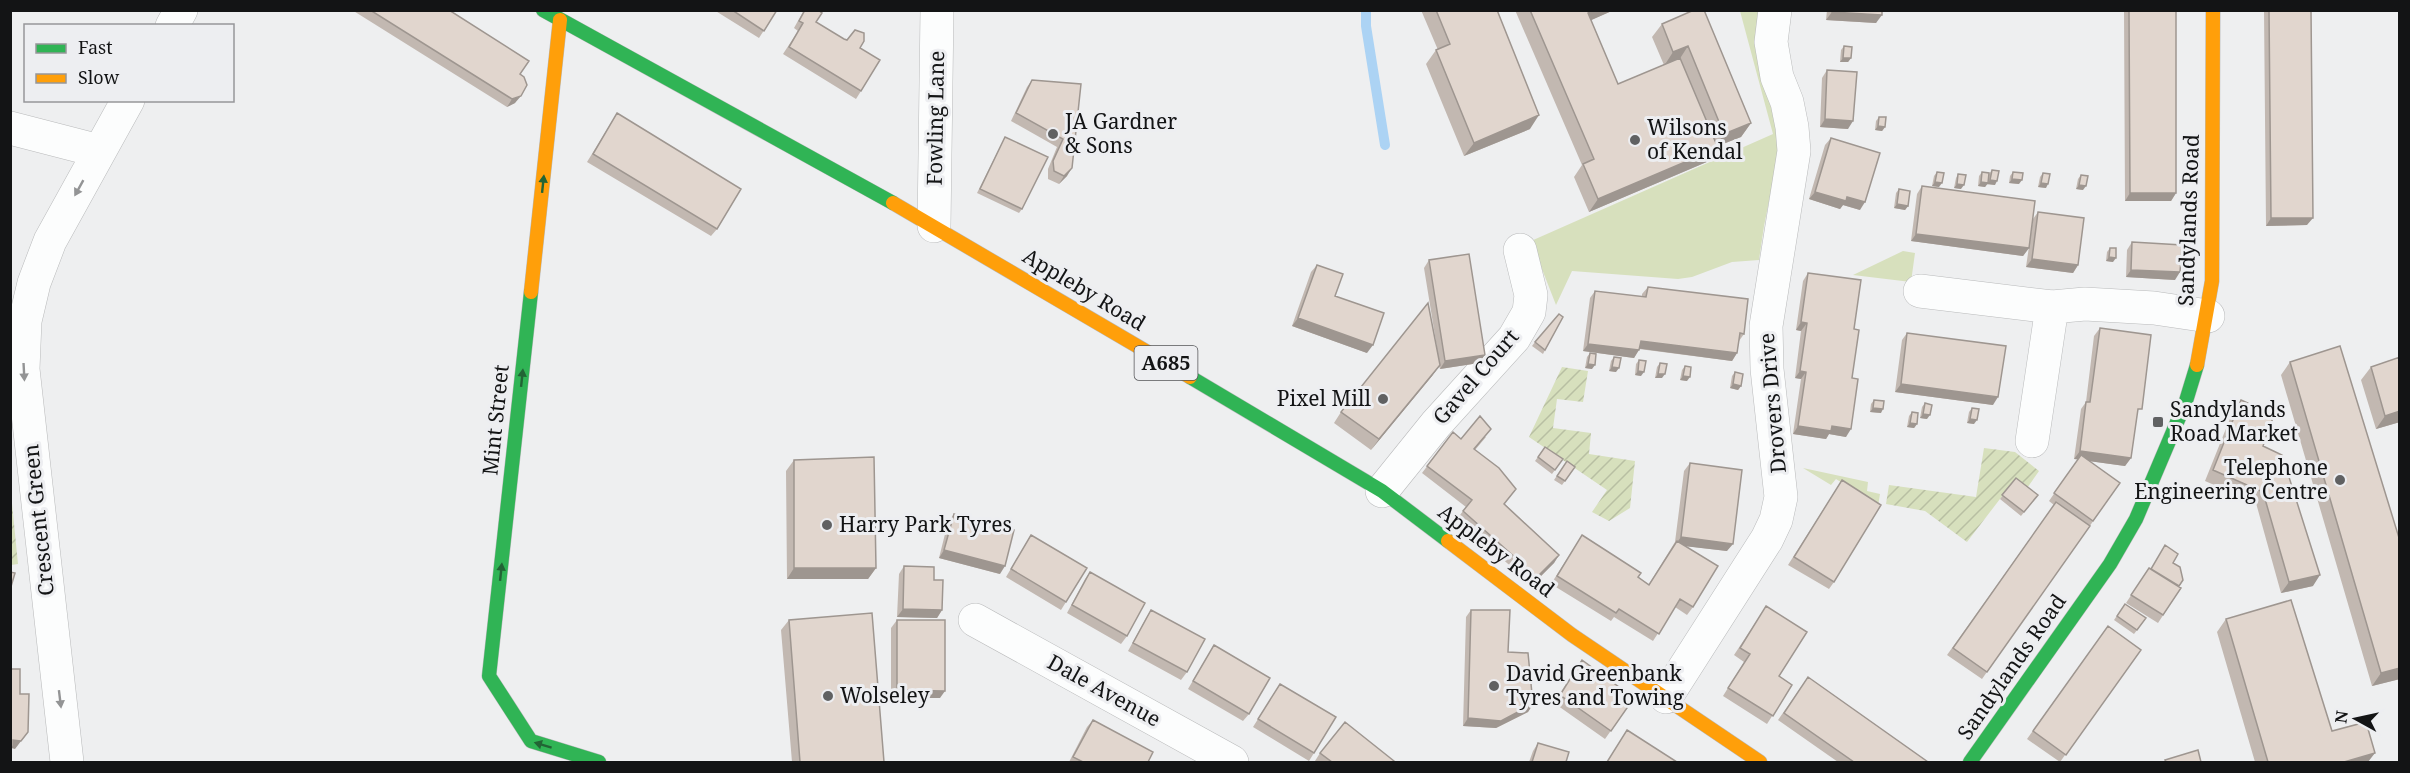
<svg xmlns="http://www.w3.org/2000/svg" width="2410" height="773" font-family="'Noto Serif',serif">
<defs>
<pattern id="garden-furrows" width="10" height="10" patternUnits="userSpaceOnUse" patternTransform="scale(1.5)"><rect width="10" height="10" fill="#d7e0bd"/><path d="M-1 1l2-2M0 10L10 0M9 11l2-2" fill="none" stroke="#b8bfa2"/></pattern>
</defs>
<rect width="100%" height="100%" fill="#eeeff0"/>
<path fill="#d7e0bd" d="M1740,11H1761L1778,132V157L1764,226L1759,260L1732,262L1692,277L1678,279L1572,271L1556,305L1531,241L1773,134Z
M1903,251L1915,253L1911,282L1853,275Z
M1803,468L1868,482L1867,491L1880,494L1878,506L1836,479L1831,485Z"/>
<path fill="url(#garden-furrows)" d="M1562,367L1588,371L1583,402L1557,399L1553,428L1591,433L1589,454L1635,461L1630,508L1609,521L1592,512L1607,490L1529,437Z
M1984,448L2015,452L2039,471L2025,491L2013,482L1967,542L1925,511L1886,504L1889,485L1976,497Z
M11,493L18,564L11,565H10Z"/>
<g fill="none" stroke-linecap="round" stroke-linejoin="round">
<path stroke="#acd3f4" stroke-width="10" d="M1366,10V26L1385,145"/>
<defs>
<path id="street" d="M172,26L181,10
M10,128L99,151
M934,226L937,10
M1920,291L2052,307L2085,304L2154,308L2208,316
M2032,441L2052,307
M1382,491L1436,424L1514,338L1529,312L1531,295L1520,250
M975,620L1232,762
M1666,697L1767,539L1776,520L1781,497L1767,369L1766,326L1794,151L1792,127L1787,102L1777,77L1771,42L1775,10
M67,762L23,369L25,321L34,283L50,241L128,100"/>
<path id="fast" d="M543,10L893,203
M531,292L489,676L531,741L599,762
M1190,377L1382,491L1448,541
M1970,762L2110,564L2136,519L2186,401L2197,365"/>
<path id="slow" d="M893,203L1190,377
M531,292L560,20
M2197,365L2212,281L2213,10
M1448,541L1572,635L1760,762"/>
</defs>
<use href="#street" stroke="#b9babb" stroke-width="34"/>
<use href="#fast" stroke="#b9babb" stroke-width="15"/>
<use href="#slow" stroke="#b9babb" stroke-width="15"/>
<use href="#street" stroke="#fcfdfd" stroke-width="33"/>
<use href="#fast" stroke="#30b455" stroke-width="14"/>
<use href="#slow" stroke="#ff9f0a" stroke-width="14"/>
</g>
<path fill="#c2b8b1" d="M352,10H449L520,74L515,103L507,107Z
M714,10H777L759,38Z
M804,10L816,22L861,91L856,99L783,54L798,31L794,28Z
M1421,10H1497L1530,129L1464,156L1426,64L1436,50H1438Z
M1515,10H1614L1591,20L1618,84L1664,65L1652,37L1662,24L1694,10L1751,123L1741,137L1718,146L1709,161L1589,212L1574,177L1582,165Z
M1827,10H1882L1876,23L1826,20Z
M2124,10H2176V193L2171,201H2125Z
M2264,10H2311L2307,225L2266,226Z
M1844,46L1851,58L1848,62H1840L1841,50Z
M1827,70L1848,129L1820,127L1822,78Z
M1032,80L1081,84L1067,176L1059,184L1048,179V169L1057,147L1011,121L1027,87Z
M617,113L717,229L711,236L587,162Z
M1879,117L1885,127L1882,131L1875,130L1876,121Z
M1005,137L1022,209L1019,213L977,193Z
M1831,138L1860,210L1843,205L1840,209L1809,199L1825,145Z
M1992,170L1995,185L1987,184L1988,183L1985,187L1978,186L1979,176L1982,172L1989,174Z
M1937,172L1939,187L1932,186L1934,176Z
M2013,172L2019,184L2009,183L2010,176Z
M2043,173L2046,188L2038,187L2040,177Z
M1958,174L1961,189L1954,188L1956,178Z
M2081,175L2083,190L2076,189L2078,179Z
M1922,186L2029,248L2023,256L1911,241L1917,194Z
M1899,189L1908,206L1905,210L1894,208L1896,193Z
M2038,212L2078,265L2073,273L2026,267L2033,219Z
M2132,242L2175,280L2126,277L2127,250Z
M2110,248L2113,262L2106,261L2107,252Z
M1429,260L1479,363L1440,369L1439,366L1432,376L1371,450L1334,423L1341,412L1437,348L1424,268Z
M1317,265L1335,296L1367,353L1292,326L1311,272Z
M1808,273L1854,329L1852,378L1846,437L1829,434L1826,439L1793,434L1801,379L1795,378L1801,331L1796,330L1803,281Z
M1648,287L1744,334L1739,341L1737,353L1732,361L1639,349L1634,358L1583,351L1590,298L1595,291L1642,297V294Z
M2100,328L2137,416L2131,458L2125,466L2089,461L2120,483L1982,679L1947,655L2054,505L2049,501L2078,459H2074L2081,409L2086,402L2094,336Z
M1907,333L1993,405L1895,392L1902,340Z
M1535,342L1545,350L1543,354L1532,346Z
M1590,353L1592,369L1585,368L1587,357Z
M1614,357L1616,372L1609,371L1611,361Z
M2400,357V422L2376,429L2361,380L2371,367Z
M1639,360L1641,376L1635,375L1636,364Z
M2290,362L2400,679L2372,686L2281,375Z
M1660,363L1662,378H1655L1657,367Z
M1685,366L1687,381L1680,380L1682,370Z
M1735,372L1741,386L1738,390L1730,388L1732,376Z
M1874,400L1881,413L1870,412L1871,404Z
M2241,400L2263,446L2313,586L2281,593L2256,503L2205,481L2233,411Z
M1925,403L1927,419L1920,418L1922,407Z
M1972,408L1974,424L1967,423L1969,412Z
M1912,412L1917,424L1914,428L1907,427L1909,416Z
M1453,432L1461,439L1486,437L1475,450L1505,504L1559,555L1554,563L1532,585L1457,519L1466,507L1422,473Z
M1545,447L1563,459L1552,474L1535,461Z
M794,460L876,568L868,579H787L786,471Z
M1567,461L1575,467L1562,485L1554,480Z
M1690,463L1727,551L1685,546L1693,607L1687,615L1675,607L1653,641L1614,617L1611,621L1551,584L1582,535L1638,577L1649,584L1675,542L1684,471Z
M2016,478L2038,495L2021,516L2000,499Z
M1842,480L1834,582L1829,589L1788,565Z
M954,514L1000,574L939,558L948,522Z
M1031,535L1066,602L1061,610L1006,577Z
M2173,563L2183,580L2179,587L2181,588L2158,623L2126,603L2149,568L2150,569Z
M904,566L934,580L942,610L937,618L897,617L899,574Z
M1090,572L1127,636L1121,644L1067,613L1085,579Z
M2125,604L2146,618L2134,634L2114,620Z
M1151,610L1187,672L1181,680L1128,651L1146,618Z
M1471,610L1508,652L1533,704L1528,712L1496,728L1463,726L1466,617Z
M1761,614L1779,676L1792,685L1767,724L1723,696L1744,662L1734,655Z
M2226,619L2332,731L2368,762H2255L2217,632Z
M789,620L884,762H792L781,630Z
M897,620L940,698H891V628Z
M2108,626L2141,650L2060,762L2027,739Z
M1214,645L1249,714L1243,721L1188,689Z
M1576,668L1634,698L1605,739L1554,703Z
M1808,677L1928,762H1838L1778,720Z
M1280,684L1314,753L1309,761L1253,727Z
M1093,720L1148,762H1069L1087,727Z
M1538,743L1566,762H1529L1533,751Z
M1320,753L1393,762H1317L1315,761Z"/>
<path fill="#9e9690" d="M1592,10H1614L1578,26L1588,13Z
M1832,12L1882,15L1876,23L1826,20Z
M1688,46L1679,60L1664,66L1673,52Z
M1843,58H1851L1848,62H1840Z
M521,96L515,103L507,107L512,99Z
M1539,115L1530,129L1464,156L1474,143Z
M1825,119L1853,121L1848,129L1820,127Z
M1751,123L1741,137L1715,147L1724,134Z
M1878,126L1885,127L1882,131L1875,130Z
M1718,148L1709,161L1589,212L1598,199Z
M1072,168L1067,176L1059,184L1064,176Z
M2012,179L2022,180L2019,184L2009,183Z
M1990,180L1997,181L1995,185L1987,184Z
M1935,182L1942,183L1939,187L1932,186Z
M1981,182L1988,183L1985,187L1978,186Z
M2041,183L2048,184L2046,188L2038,187Z
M1957,184L1964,185L1961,189L1954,188Z
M2079,185L2086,186L2083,190L2076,189Z
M1815,192L1847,197L1865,202L1860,210L1843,205L1840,209L1809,199Z
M2130,193H2176L2171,201H2125Z
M1897,204L1908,206L1905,210L1894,208Z
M2271,218H2313L2307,225L2266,226Z
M1916,234L2029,248L2023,256L1911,241Z
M2109,257L2116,258L2113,262L2106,261Z
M2032,259L2078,265L2073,273L2026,267Z
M2131,270L2180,272L2175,280L2126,277Z
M1298,318L1373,345L1367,353L1292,326Z
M1801,322L1807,323L1801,331L1796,330Z
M1641,341L1737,353L1732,361L1635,348Z
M1588,344L1639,350L1634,358L1583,351Z
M1485,355L1479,363L1440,369L1445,361Z
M1588,364L1595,365L1592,369L1585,368Z
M1440,365L1432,376L1371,450L1379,439Z
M1612,367L1619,368L1616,372L1609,371Z
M1638,371L1644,372L1641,376L1635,375Z
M1800,371L1806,372L1801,379L1795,378Z
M1658,374H1665L1662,378H1655Z
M1683,376L1690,377L1687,381L1680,380Z
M1733,384L1741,386L1738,390L1730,388Z
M1901,384L1998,397L1993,405L1895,392Z
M1873,408L1883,409L1881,413L1870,412Z
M2400,411V422L2376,429L2385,416Z
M1923,414L1930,415L1927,419L1920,418Z
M1970,419L1977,420L1974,424L1967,423Z
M1910,423L1917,424L1914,428L1907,427Z
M1798,426H1832L1851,429L1846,437L1829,434L1826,439L1793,434Z
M2080,451L2131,458L2125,466L2074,459Z
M1681,537L1733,544L1727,551L1675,545Z
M944,550L1005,566L1000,574L939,558Z
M1559,555L1554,563L1532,585L1537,577Z
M794,568H876L868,579H787Z
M2320,575L2313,586L2281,593L2289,582Z
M903,609L942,610L937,618L897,617Z
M2400,668V679L2372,686L2381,673Z
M897,690L945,691L940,698H891Z
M1533,704L1528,712L1496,728L1463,726L1468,718Z
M28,732L15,749L11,748L10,749V745L13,740Z
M2375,753L2368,762H2344Z"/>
<path fill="#e1d6ce" stroke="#9e9690" stroke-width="1.5" d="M370,10H449L529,61L520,74L524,77L527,85L521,96L512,99Z
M732,10H777L764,31Z
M805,10H818L822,13L816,22L844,39L847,40L855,30L864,33V41L860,48L880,60L861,91L789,47L803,23L799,21Z
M1436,10H1497L1539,115L1474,143L1436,50L1450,44Z
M1530,10H1592L1588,13L1618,84L1680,58L1718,148L1598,199L1583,164L1594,159Z
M1694,10H1704L1751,123L1724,134L1688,46L1673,52L1662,24Z
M1832,10H1882V15L1832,12Z
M2129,10H2176V193H2130Z
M2269,10H2311L2313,218H2271Z
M1844,46L1852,47L1851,58H1843Z
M1827,70L1857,72L1853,121L1825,119Z
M1032,80L1081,84L1072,168L1064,176L1054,171L1053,161L1063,139L1016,113Z
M617,113L741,189L717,229L593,154Z
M1879,117H1886L1885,127L1878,126Z
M1005,137L1048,157L1022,209L980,189Z
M1831,138L1880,153L1865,202L1847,197L1846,201L1815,192Z
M1992,170L1999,171L1997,181L1990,180Z
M1937,172L1944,173L1942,183L1935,182Z
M1982,172L1989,173L1988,183L1981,182Z
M2013,172L2023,173L2022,180L2012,179Z
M2043,173L2050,174L2048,184L2041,183Z
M1958,174L1966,175L1964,185L1957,184Z
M2081,175L2088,176L2086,186L2079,185Z
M1922,186L2035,201L2029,248L1916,234Z
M1899,189L1910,191L1908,206L1897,204Z
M2038,212L2084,218L2078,265L2032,259Z
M2132,242L2182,245L2180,272L2131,270Z
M2110,248H2116V258L2109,257Z
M1469,254L1485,355L1445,361L1429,260Z
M1317,265L1343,274L1335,296L1384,313L1373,345L1298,318Z
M1808,273L1861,280L1854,329L1859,330L1852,378L1858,379L1851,429L1832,426L1831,431L1798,426L1806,372L1800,371L1807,323L1801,322Z
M1648,287L1748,299L1744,334L1740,333L1737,353L1641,341L1639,350L1588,344L1595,291L1646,297Z
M1428,303L1440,365L1379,439L1341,412Z
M1559,314L1563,317L1545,350L1535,342Z
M2100,328L2151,335L2142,409H2138L2131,458L2080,451L2086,402H2090Z
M1907,333L2006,346L1998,397L1901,384Z
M2340,346L2400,541V668L2381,673L2290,362Z
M1590,353L1596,354L1595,365L1588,364Z
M1614,357L1621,358L1619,368L1612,367Z
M2400,357V411L2385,416L2371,367Z
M1639,360L1646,361L1644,372L1638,371Z
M1660,363L1667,364L1665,374H1658Z
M1685,366L1691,367L1690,377L1683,376Z
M1735,372L1743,374L1741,386L1733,384Z
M1874,400L1884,401L1883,409L1873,408Z
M2241,400L2274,415L2263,446L2282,455L2320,575L2289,582L2263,492L2213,470Z
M1925,403L1932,405L1930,415L1923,414Z
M1972,408L1979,409L1977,420L1970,419Z
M1912,412L1918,413L1917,424L1910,423Z
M1480,416L1491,429L1474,449L1499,468L1516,489L1504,504L1559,555L1537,577L1463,511L1472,500L1427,466L1453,432L1461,439Z
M1545,447L1563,459L1555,470L1538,457Z
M2081,455L2120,483L2093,521L2054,493Z
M874,457L876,568H794V460Z
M1567,461L1575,467L1565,481L1557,476Z
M1690,463L1742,470L1733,544L1681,537Z
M2016,478L2038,495L2024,512L2002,495Z
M1842,480L1881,505L1834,582L1794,557Z
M2056,502L2090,526L1987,672L1953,648Z
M954,514L1014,530L1005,566L944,550Z
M1031,535L1087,568L1066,602L1011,569Z
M1582,535L1641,573L1638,577L1649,585L1677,541L1718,566L1693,607L1680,599L1659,634L1619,609L1616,613L1557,576Z
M2165,545L2178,554L2173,563L2180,567L2183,580L2179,586L2151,569Z
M904,566L934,567V580H943L942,610L903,609Z
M2149,568L2181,588L2163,615L2131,595Z
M10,572L15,573L10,590Z
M1090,572L1145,603L1127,636L1072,605Z
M2291,600L2332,731L2366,722L2375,753L2344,762H2268L2226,619Z
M2125,604L2146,618L2137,630L2117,616Z
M1766,606L1807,632L1779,676L1792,685L1773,716L1728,688L1750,654L1740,648Z
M1151,610L1205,639L1187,672L1133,643Z
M1471,610H1510L1508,652L1528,653L1533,704L1501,721L1468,718Z
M872,613L884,762H800L789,620Z
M897,620H945V691L897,690Z
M2108,626L2141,650L2066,755L2033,731Z
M1214,645L1270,678L1249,714L1193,681Z
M1582,660L1634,698L1611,731L1560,695Z
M10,669H20V694H29L28,732L21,741L13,740V746L10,748Z
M1808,677L1928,762H1854L1784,713Z
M1280,684L1336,717L1314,753L1258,719Z
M1093,720L1153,752L1148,762H1083L1073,757Z
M1345,722L1394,761L1393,762H1332L1320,753Z
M1627,730L1677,762H1607Z
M1538,743L1569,752L1566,762H1532Z
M2198,750L2201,762H2166L2165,760Z"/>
<defs><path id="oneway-solid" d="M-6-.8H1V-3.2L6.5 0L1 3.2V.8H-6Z" transform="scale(1.5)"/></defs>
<g fill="#226435">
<use href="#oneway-solid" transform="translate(543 184) rotate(-84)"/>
<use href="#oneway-solid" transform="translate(522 378) rotate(-84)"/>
<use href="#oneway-solid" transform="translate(501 572) rotate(-84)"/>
<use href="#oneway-solid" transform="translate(543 745) rotate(-163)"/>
</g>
<g fill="#939495">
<use href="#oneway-solid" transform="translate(79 188) rotate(119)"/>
<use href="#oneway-solid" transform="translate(24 372) rotate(87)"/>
<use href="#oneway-solid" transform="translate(60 699) rotate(83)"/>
</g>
<g fill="#606162" stroke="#edeef1" stroke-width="2">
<circle cx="1053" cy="134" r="6"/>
<circle cx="1635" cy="140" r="6"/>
<circle cx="1383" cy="399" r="6"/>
<rect x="2152" y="416" width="12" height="12" rx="3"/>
<circle cx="2340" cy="480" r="6"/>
<circle cx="827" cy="525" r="6"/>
<circle cx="1494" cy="686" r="6"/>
<circle cx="828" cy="696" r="6"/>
</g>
<g text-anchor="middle" stroke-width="6" stroke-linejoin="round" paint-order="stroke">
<rect fill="#edeef1" stroke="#545557" stroke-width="1.5" x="1134.5" y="346" width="63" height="34" rx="4.5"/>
<g font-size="20" font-weight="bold" fill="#131415">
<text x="1166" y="370">A685</text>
</g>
<g font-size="21" fill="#131415" stroke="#edeef1">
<text transform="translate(936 118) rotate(-89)" y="7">Fowling Lane</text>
<text transform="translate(2189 220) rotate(-88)" y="7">Sandylands Road</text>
<text transform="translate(1084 290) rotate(31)" y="7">Appleby Road</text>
<text transform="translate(1476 377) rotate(-49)" y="7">Gavel Court</text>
<text transform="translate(1773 403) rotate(-95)" y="7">Drovers Drive</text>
<text transform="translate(496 420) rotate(-84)" y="7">Mint Street</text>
<text transform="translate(39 520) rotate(-96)" y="7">Crescent Green</text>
<text transform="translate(1496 551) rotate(37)" y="7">Appleby Road</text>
<text transform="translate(2012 667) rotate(-55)" y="7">Sandylands Road</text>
<text transform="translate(1104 691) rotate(29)" y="7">Dale Avenue</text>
</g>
<g font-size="21" fill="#131415" stroke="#edeef1" text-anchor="start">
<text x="1065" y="129">JA Gardner<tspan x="1065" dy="24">&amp; Sons</tspan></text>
<text x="1647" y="135">Wilsons<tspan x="1647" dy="24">of Kendal</tspan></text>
<text x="1371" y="406" text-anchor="end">Pixel Mill</text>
<text x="2170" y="417">Sandylands<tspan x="2170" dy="24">Road Market</tspan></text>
<text x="2328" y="475" text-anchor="end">Telephone<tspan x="2328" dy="24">Engineering Centre</tspan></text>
<text x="839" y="532">Harry Park Tyres</text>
<text x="1506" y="681">David Greenbank<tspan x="1506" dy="24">Tyres and Towing</tspan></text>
<text x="840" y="703">Wolseley</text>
</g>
</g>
<rect width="2410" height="773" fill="none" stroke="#131415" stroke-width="24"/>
<rect x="24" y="24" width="210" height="78" fill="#edeef1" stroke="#969799" stroke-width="1.5"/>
<rect x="36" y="44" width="30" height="9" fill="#30b455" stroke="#969799" stroke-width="1.5"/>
<text x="78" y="54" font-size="18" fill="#131415">Fast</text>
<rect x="36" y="74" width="30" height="9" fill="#ff9f0a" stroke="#969799" stroke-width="1.5"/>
<text x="78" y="84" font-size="18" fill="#131415">Slow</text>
<g transform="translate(2356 719) rotate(278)" stroke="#edeef1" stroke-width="4.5" paint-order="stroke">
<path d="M0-4.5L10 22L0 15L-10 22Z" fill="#131415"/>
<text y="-9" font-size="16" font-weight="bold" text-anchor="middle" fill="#131415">N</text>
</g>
</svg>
